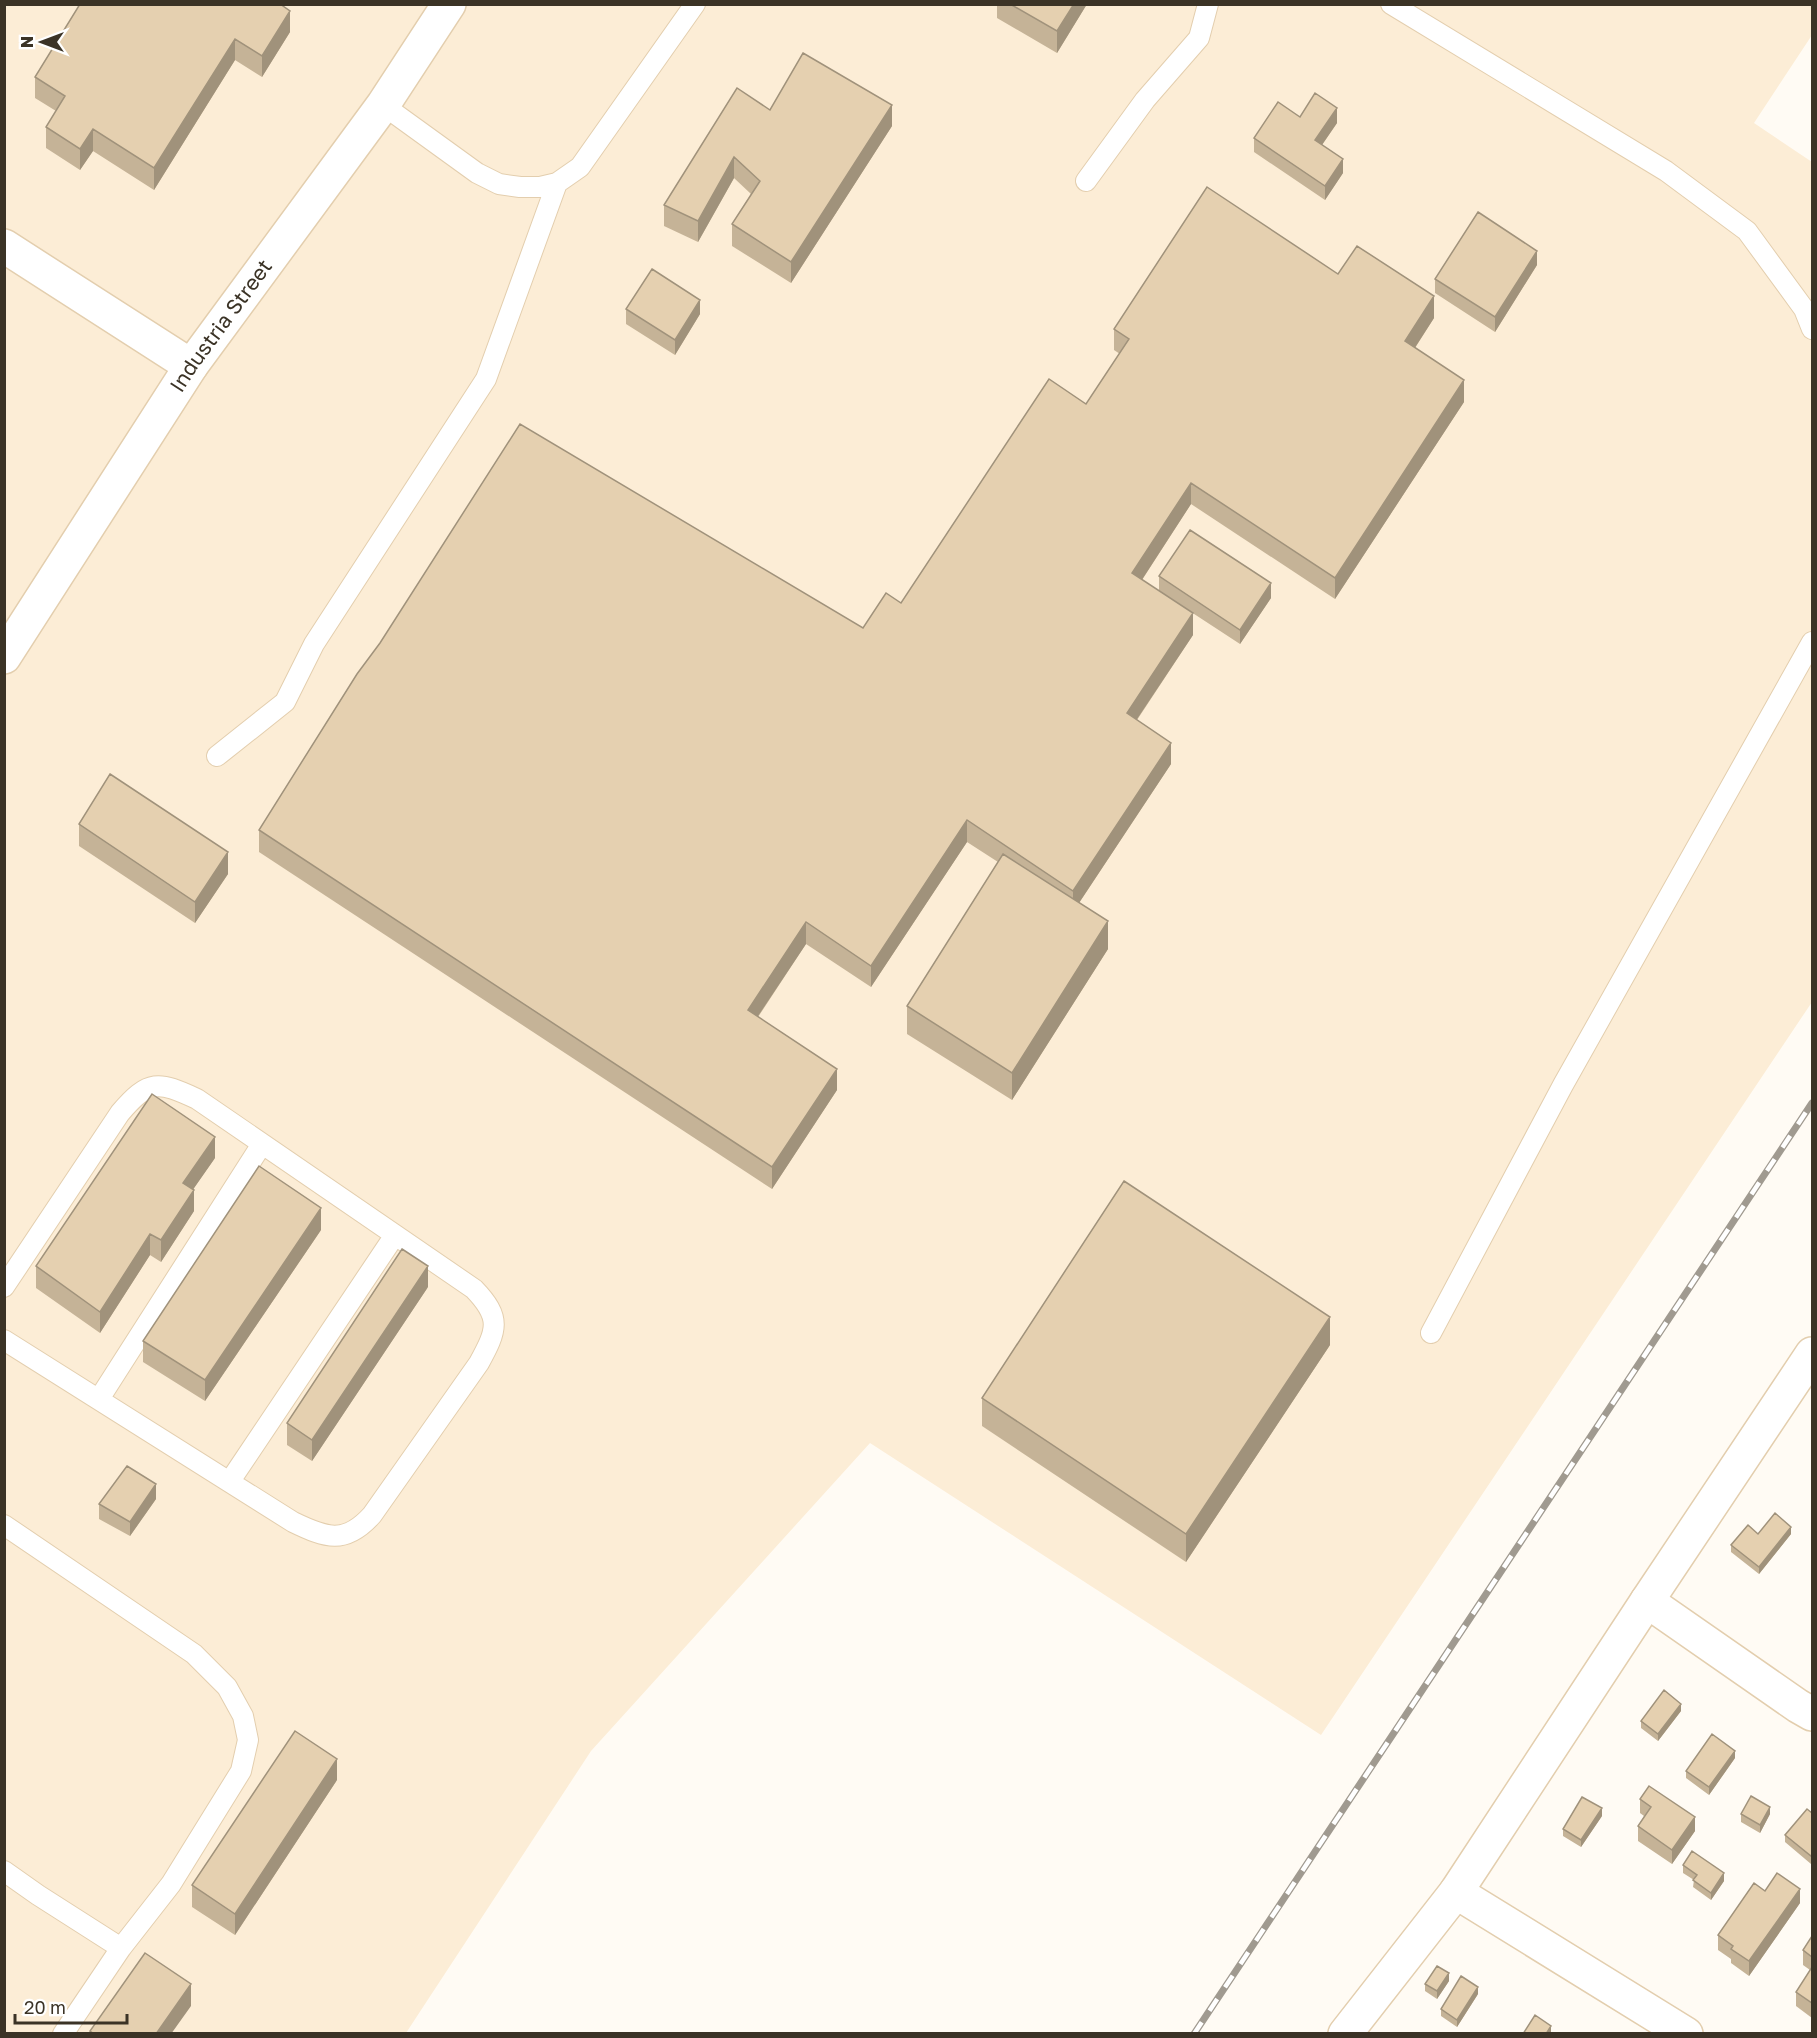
<svg xmlns="http://www.w3.org/2000/svg" width="1817" height="2038" font-family="'Golos Text',sans-serif">
<rect width="100%" height="100%" fill="#fffbf4"/>
<path fill="#fcedd6" d="M5,5H1812V35L1754,123L1812,162V1002L1321,1735L870,1443L591,1751L406,2033L5,2034Z"/>
<g fill="none" stroke-linecap="round" stroke-linejoin="round">
<defs>
<path id="service" d="M1391,4L1666,171L1747,231L1804,309L1812,329
M383,105L477,173L499,184L520,187H540L557,183L580,167L695,4
M1086,181L1145,100L1199,38L1208,4
M217,756L285,702L314,644L486,379L557,183
M4,1287L120,1113C149,1079 158,1081 197,1099L474,1289C502,1318 497,1330 479,1363L372,1515C345,1545 326,1538 293,1522L4,1340
M1431,1333L1563,1085L1812,642
M99,1399L262,1144
M230,1481L395,1235
M4,1525L194,1654L227,1687L243,1716L248,1740L241,1771L171,1884L121,1948L38,1895L4,1871
M63,2034L121,1948"/>
<g id="minor">
<path d="M4,246L191,366"/>
<path id="s1" d="M4,657L191,366L383,105L449,4"/>
<path d="M1647,1601L1798,1706L1812,1714"/>
<path d="M1456,1892L1686,2034"/>
<path d="M1345,2034L1456,1892L1647,1601L1812,1354"/>
</g>
</defs>
<use href="#service" stroke="#e3ceae" stroke-width="22"/>
<use href="#minor" stroke="#e3ceae" stroke-width="36"/>
<use href="#service" stroke="#fff" stroke-width="20"/>
<use href="#minor" stroke="#fff" stroke-width="33"/>
<defs>
<path id="rail" d="M1194,2034L1812,1103"/>
</defs>
<use href="#rail" stroke="#a09a90" stroke-width="7"/>
<use href="#rail" stroke="#fff" stroke-width="4.5" stroke-dasharray="14" stroke-linecap="butt"/>
</g>
<path fill="#c5b397" d="M80,4L290,32L262,77L235,60L154,190L93,151L80,170L46,148V127L56,111L35,98V77Z
M997,4H1087L1057,53L997,18Z
M770,110L892,126L791,283L732,246V224L751,194L734,178L698,242L664,226V205Z
M1300,117L1337,123L1322,145L1343,173L1325,200L1254,152V138Z
M1537,265L1495,332L1435,293V279Z
M1338,274L1434,318L1415,348L1464,402L1335,599L1191,504L1142,580L1193,635L1137,720L1171,764L1079,903L1108,949L1012,1100L907,1034V1006L998,862L967,842L871,987L806,944L758,1017L837,1090L772,1189L259,852V830L863,628L901,603L1086,404L1120,354L1114,350V329Z
M626,309L700,314L675,355L626,324Z
M1159,576L1271,598L1240,644L1159,591Z
M79,824L228,874L195,923L79,846Z
M215,1158L193,1189L194,1211L161,1262L150,1255L100,1333L36,1288V1266Z
M321,1230L205,1401L143,1362V1341Z
M428,1287L312,1461L287,1445V1423Z
M1330,1345L1186,1562L982,1426V1398Z
M156,1499L130,1536L99,1519V1504Z
M1758,1534H1791L1759,1574L1731,1552V1545Z
M1681,1711L1658,1741L1641,1728V1721Z
M1735,1758L1709,1795L1686,1778V1771Z
M337,1780L235,1935L192,1907V1885Z
M1640,1799L1695,1831L1672,1864L1638,1841V1826L1644,1816L1640,1813Z
M1812,1813L1811,1864L1785,1842V1835Z
M1741,1814H1770L1760,1833L1741,1822Z
M1602,1816L1581,1847L1563,1836V1829Z
M1683,1865L1724,1881L1711,1900L1693,1887L1694,1880L1683,1873Z
M1765,1891L1800,1903L1749,1976L1731,1963V1959L1718,1950V1935Z
M1812,1936V2018L1796,2006V1992L1810,1970L1803,1965V1950Z
M1449,1981L1437,1999L1425,1991V1984Z
M1478,1994L1457,2027L1441,2016V2009Z"/>
<path fill="#a0927b" d="M1074,4H1087L1057,53V31Z
M290,11V32L262,77V56Z
M235,39V60L154,190V168Z
M892,105V126L791,283V262Z
M1337,108V123L1315,155V140Z
M93,129V151L80,170V149Z
M734,157V178L698,242V221Z
M1343,159V173L1325,200V186Z
M1537,251V265L1495,332V317Z
M1434,296V318L1405,363V341Z
M700,300V314L675,355V340Z
M1464,380V402L1335,599V578Z
M1191,483V504L1132,595V573Z
M1271,583V598L1240,644V630Z
M1193,613V635L1127,734V713Z
M1171,743V764L1073,912V891Z
M967,820V842L871,987V966Z
M228,852V874L195,923V902Z
M1108,921V949L1012,1100V1073Z
M806,922V944L748,1031V1010Z
M837,1069V1090L772,1189V1167Z
M215,1137V1158L183,1204V1183Z
M194,1190V1211L161,1262V1240Z
M321,1208V1230L205,1401V1380Z
M150,1234V1255L100,1333V1312Z
M428,1266V1287L312,1461V1440Z
M1330,1317V1345L1186,1562V1534Z
M156,1484V1499L130,1536V1522Z
M1791,1527V1534L1759,1574V1567Z
M1681,1704V1711L1658,1741V1734Z
M1735,1751V1758L1709,1795V1787Z
M337,1759V1780L235,1935V1914Z
M1770,1807V1814L1760,1833V1825Z
M1602,1808V1816L1581,1847V1840Z
M1695,1817V1831L1672,1864V1850Z
M1812,1854V1862L1811,1864V1856Z
M1724,1873V1881L1711,1900V1893Z
M1800,1889V1903L1749,1976V1961Z
M1449,1973V1981L1437,1999V1991Z
M191,1984V2006L171,2034H156Z
M1478,1987V1994L1457,2027V2020Z
M1551,2026V2034H1546Z"/>
<path fill="#e5d0b0" stroke="#a0927b" stroke-width="1.5" d="M80,4H280L290,11L262,56L235,39L154,168L93,129L80,149L46,127L65,96L35,77Z
M1010,4H1074L1057,31Z
M803,53L892,105L791,262L732,224L760,181L734,157L698,221L664,205L737,88L770,110Z
M1315,93L1337,108L1315,140L1343,159L1325,186L1254,138L1278,102L1300,117Z
M1207,187L1338,274L1357,246L1434,296L1405,341L1464,380L1335,578L1191,483L1132,573L1193,613L1127,713L1171,743L1073,891L967,820L871,966L806,922L748,1010L837,1069L772,1167L259,830L357,674L380,643L520,424L863,628L886,593L901,603L1049,379L1086,404L1129,339L1114,329Z
M1478,212L1537,251L1495,317L1435,279Z
M652,269L700,300L675,340L626,309Z
M1190,530L1271,583L1240,630L1159,576Z
M110,774L228,852L195,902L79,824Z
M1003,854L1108,921L1012,1073L907,1006Z
M152,1094L215,1137L183,1183L194,1190L161,1240L150,1234L100,1312L36,1266Z
M259,1166L321,1208L205,1380L143,1341Z
M1124,1181L1330,1317L1186,1534L982,1398Z
M402,1249L428,1266L312,1440L287,1423Z
M127,1466L156,1484L130,1522L99,1504Z
M1775,1513L1791,1527L1759,1567L1731,1545L1748,1525L1758,1534Z
M1664,1690L1681,1704L1658,1734L1641,1721Z
M295,1731L337,1759L235,1914L192,1885Z
M1712,1734L1735,1751L1709,1787L1686,1771Z
M1649,1786L1695,1817L1672,1850L1638,1826L1651,1807L1640,1799Z
M1751,1796L1770,1807L1760,1825L1741,1814Z
M1582,1797L1602,1808L1581,1840L1563,1829Z
M1807,1809L1812,1813V1854L1811,1856L1785,1835Z
M1692,1851L1724,1873L1711,1893L1693,1880L1697,1875L1683,1865Z
M1777,1873L1800,1889L1749,1961L1731,1949L1733,1946L1718,1935L1754,1883L1765,1891Z
M1812,1936V1957L1803,1950Z
M145,1953L191,1984L156,2034H94L90,2031Z
M1437,1966L1449,1973L1437,1991L1425,1984Z
M1812,1967V2003L1796,1992Z
M1461,1976L1478,1987L1457,2020L1441,2009Z
M1535,2015L1551,2026L1546,2034H1523Z"/>
<g text-anchor="middle" stroke-width="6" stroke-linejoin="round" paint-order="stroke">
<g font-size="21" fill="#3b3326" stroke="#fff">
<text dy="7" stroke="none"><textPath href="#s1" startOffset="396">Industria Street</textPath></text>
</g>
</g>
<rect width="1817" height="2038" fill="none" stroke="#3b3326" stroke-width="12"/>
<g transform="translate(42 42) rotate(270)" stroke="#ffffff" stroke-width="4.5" paint-order="stroke">
<path d="M0-4.5L10 22L0 15L-10 22Z" fill="#3b3326"/>
<text y="-9" font-size="16" font-weight="bold" text-anchor="middle" fill="#3b3326">N</text>
</g>
<path d="M15 2014v9h112v-9" fill="none" stroke="#3b3326" stroke-width="3"/>
<text x="24" y="2014" font-size="18" fill="#3b3326" stroke="#ffffff" stroke-width="4.5" paint-order="stroke">20 m</text>
</svg>
